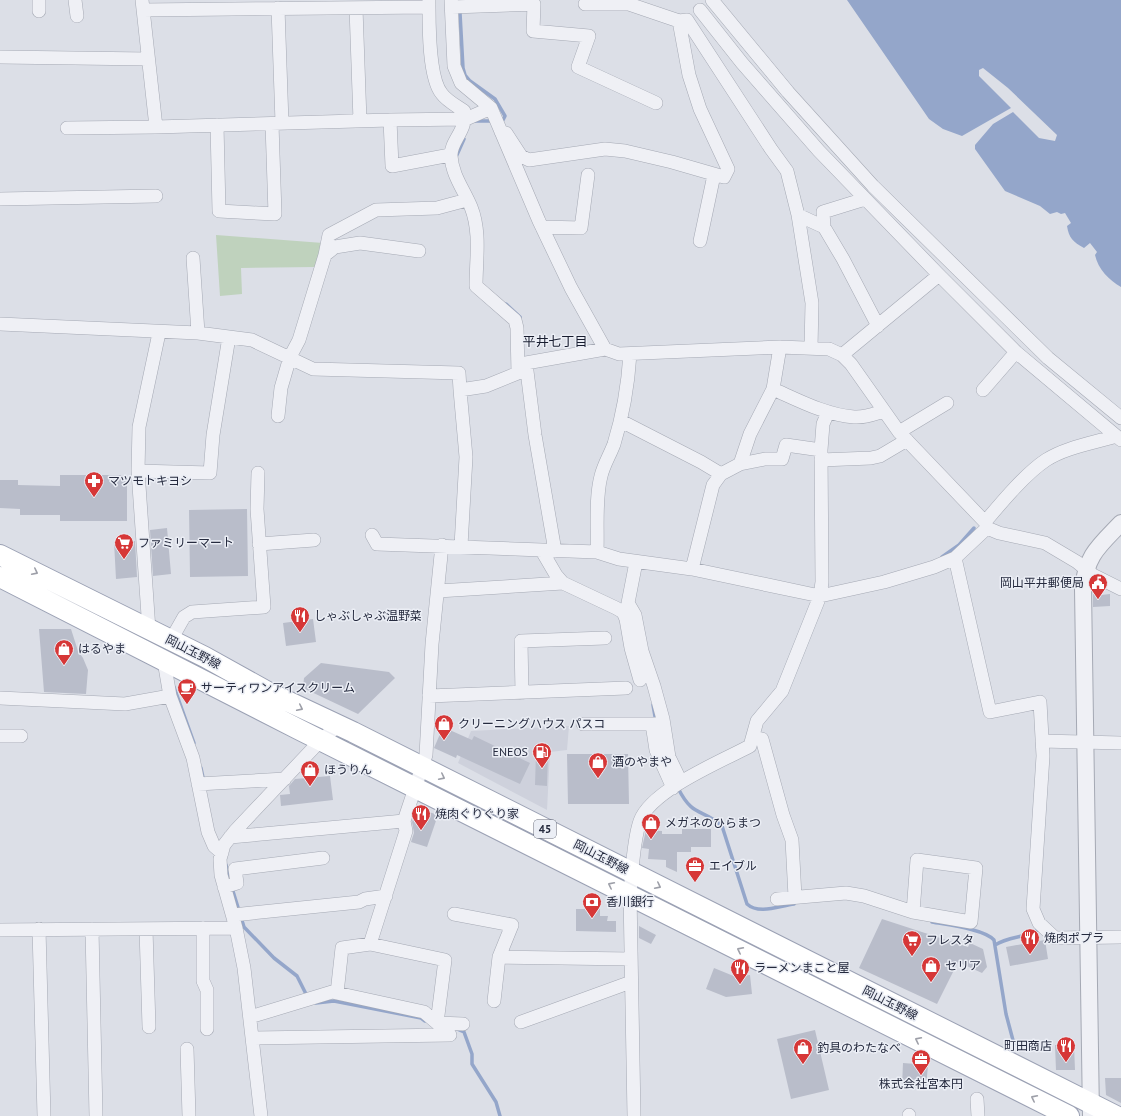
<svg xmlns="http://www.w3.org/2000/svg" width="1121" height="1116" font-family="'PT Sans','Noto Sans JP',sans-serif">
<rect width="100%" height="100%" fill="#dcdfe7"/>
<path fill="#ced1dc" d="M569,726L567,750L550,752L547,810L458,763L471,731Z"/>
<path fill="#bfd2bd" d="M216,235L323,243L315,267L241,268L242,294L220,296Z"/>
<path fill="#94a6ca" d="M847,0H1121V287C1109,280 1098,269 1095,255L1097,252L1090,243L1084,248C1073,242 1069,238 1067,226L1071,223L1065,213L1061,214L1057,212L1050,214L1040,206L1005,191L975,149V145L993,124L1013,112L1039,138L1055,141L1057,135L1008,88L983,68L979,70V76L1011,108L962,136L943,129L929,119Z"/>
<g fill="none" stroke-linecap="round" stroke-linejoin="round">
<path stroke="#94a6ca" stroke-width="3.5" d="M460,13L463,68L465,75L470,81L495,99L505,116L503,120
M475,121H490
M456,157L464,139
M506,304L520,317
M942,557L959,545L974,528
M174,687L194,743
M653,705L656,722
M201,768L204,782
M678,788C693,818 702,808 722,826L747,904C759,915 779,906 794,904
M226,865L230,882
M232,888L244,927L274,958L297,976L307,996
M932,922C948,925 984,929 994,940L1006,1014L1014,1044
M995,945C1009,936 1026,938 1040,929
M316,1003L334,1001L421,1018L425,1021
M457,1029L464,1032L472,1054V1064L496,1102L500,1116"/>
</g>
<path fill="#b9bdca" d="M60,475H127V521H60V515H20V509L0,508V480H18V485L60,486Z
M247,509L248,576L190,577L189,510Z
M167,528L171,574L153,576L150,530Z
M135,541L137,577L116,579L114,542Z
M1093,590H1100L1101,595L1110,594V606L1093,607Z
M313,619L316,642L286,646L283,623Z
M39,629H71L78,651L83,658L88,670L86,694L44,692Z
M321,663L389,672L395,678L358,714L303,688L304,678Z
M443,727L472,740L474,736L530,763L520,784L457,755L456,758L434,748Z
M536,753H548L547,786L535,785Z
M567,754H628L629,804H568Z
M330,776L333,800L281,806L280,795L290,794L289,786L295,779Z
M417,808L438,815L427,847L411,842L414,833L412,822Z
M682,829H711V847H691V852H677V872L666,867V860L648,859L649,849L642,848L646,830L662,831V834H682Z
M576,909H600V916H608L607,921H616V932L576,931Z
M882,919L968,947L970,943L983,949L987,967L982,973L958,962L937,1004L859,968Z
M639,926L656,935L651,944L639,938Z
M1045,940L1048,959L1010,966L1006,947Z
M714,968L736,977L750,975L752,994L726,997L706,989Z
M815,1030L829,1090L791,1099L777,1039Z
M1055,1045H1074L1075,1070H1056Z
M903,1063L928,1065L926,1088L902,1086Z
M1105,1078H1121V1103L1106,1095Z"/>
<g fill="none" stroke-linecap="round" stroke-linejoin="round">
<defs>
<path id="minor" d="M39,0V11
M75,0L77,16
M142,0L156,127L390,120L466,119L491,108
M429,0C429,21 428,78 442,94C447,101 457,106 464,111C468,130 450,141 451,156C452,175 464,190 471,207C481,232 476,260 476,286L515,320L517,328L518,373
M451,0L454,66L461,83L491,108L539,221L571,288L605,349
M712,0L788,92L873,186L1048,358L1121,418
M585,4H629L679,21L687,20
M452,7L534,4L533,31L589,36L578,67L656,103
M278,8L282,123
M356,8L360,121
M143,10L429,7
M700,10L742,63L819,151L939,275L1016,352L1121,440
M687,20L771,149L787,171L798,215L812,303L811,348
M0,57L148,59
M390,120L392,166L450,155
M217,125L219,211L275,214L272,124
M67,128L156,127
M501,132L506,133L521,156L529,160L605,149L625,151L672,162L724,177L728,169L700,109L689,75L679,21
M0,199L156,196
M798,215L824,227L843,259L878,326
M542,227L581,228L588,175
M824,227L823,212L865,199
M700,241L714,175
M325,255L329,235L376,210L437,208L467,200
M193,258L198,333
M0,324L198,333L252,340L313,369L459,373L460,390L486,386L518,373L526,363L605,349L619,354L780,347L829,349L842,355L851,364L899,432L985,522L987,528L999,533L1045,543L1077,562L1093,575L1121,589
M842,355L939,275
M526,363L535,435L555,551
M773,389C798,400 826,415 854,417C865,418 874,414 884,411
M460,390L466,457L461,546
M983,390L1016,352
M278,416L281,388L290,357L299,340L325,255L335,247L360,243L419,251
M621,421L701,462L721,474
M899,432L947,403
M821,460L871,458L880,456L907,440
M740,464L765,459H782L786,445L821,450
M138,471L210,473L213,435L229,337
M985,522C1001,503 1025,474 1046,460C1066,447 1094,443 1116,436
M372,535L377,544L597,552L619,559L692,569L820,596L884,582L934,567L955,558L987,528
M259,544L314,540
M542,551L556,575L563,583L616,608L623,612L626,619L631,648L640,680
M597,552C598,528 595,499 601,476C604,464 610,455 614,444C623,415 628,385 630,354
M955,558L990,712L1040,702L1043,756L1033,909L1039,923L1055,938L1121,937
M636,562L628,603L635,615L642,651L654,686L663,719L669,757L681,782
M692,569L713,485L721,474L740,464L750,434L773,389L780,347
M438,591L563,583
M149,630L138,471L139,427L159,333
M171,640L184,617L192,612L264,607L257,509L258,473
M164,661L170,696L193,758L208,832L214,846L222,853
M522,693L521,641L605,638
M429,696L626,688
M0,698L125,704L170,696
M583,724H663
M652,724L656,750L673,788
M0,736H21
M753,737L762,739L783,815L792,840L795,897
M1042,741L1121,743
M198,784L285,779
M230,837L404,821L426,755L432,644L442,545
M224,887L237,883L235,869L323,858
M777,899L846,893L864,896L913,912L971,922L976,868L917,860L913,912
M454,914L512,925L499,957L494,1001
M233,915L359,902L365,899L386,896
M203,928V981L207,990V1029
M39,929L44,1116
M92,929L96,1116
M146,929L149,1027
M0,930L236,928
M370,944L406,831L404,821
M499,957L631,959
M337,993L342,948L370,944L445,960L437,1023
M250,1017L332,992L424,1012L437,1023L463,1024
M521,1022L631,982
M252,1038L450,1035
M187,1049L189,1116
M977,1099L978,1116
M909,1115V1116
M261,1116L244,968L236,928L221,875L220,859L224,845L235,831L321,740L339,725
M634,1116L630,894C632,873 633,841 640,821C651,790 722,761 750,746L757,721L782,691L820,596L822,582L821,450L823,424L828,412"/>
<path id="tertiary" d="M1091,1116L1083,589C1086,555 1099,546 1121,523"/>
<path id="primary" d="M0,555L205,657L268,692L353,732L1116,1116
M0,577L298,729L1069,1116"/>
</defs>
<use href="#minor" stroke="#a5a9b4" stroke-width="14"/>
<use href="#tertiary" stroke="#a5a9b4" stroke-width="18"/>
<use href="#primary" stroke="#9ba1b4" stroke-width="22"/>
<use href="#minor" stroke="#eff0f5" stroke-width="13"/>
<use href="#tertiary" stroke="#eff0f5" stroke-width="16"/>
<use href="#primary" stroke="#fff" stroke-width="20"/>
</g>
<defs><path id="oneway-chevron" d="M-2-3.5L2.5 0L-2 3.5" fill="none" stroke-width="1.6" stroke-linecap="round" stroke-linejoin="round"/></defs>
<g stroke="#9d9fa8">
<use href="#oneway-chevron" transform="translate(35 572) rotate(27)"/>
<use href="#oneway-chevron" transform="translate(300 708) rotate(26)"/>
<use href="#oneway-chevron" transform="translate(442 777) rotate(27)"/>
<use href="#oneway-chevron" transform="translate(611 885) rotate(-153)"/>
<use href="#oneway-chevron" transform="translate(658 886) rotate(27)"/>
<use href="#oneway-chevron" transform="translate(740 950) rotate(-153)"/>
<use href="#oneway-chevron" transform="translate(918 1040) rotate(-153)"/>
<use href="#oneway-chevron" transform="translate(1034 1098) rotate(-153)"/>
</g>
<defs>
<symbol id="pharmacy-pin" viewBox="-11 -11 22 30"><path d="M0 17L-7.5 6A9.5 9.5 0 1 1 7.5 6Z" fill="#d63737" stroke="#ebeef5"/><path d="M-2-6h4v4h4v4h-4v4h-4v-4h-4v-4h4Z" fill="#fff"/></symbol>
<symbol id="supermarket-pin" viewBox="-11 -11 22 30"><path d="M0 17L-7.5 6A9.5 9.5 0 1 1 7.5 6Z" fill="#d63737" stroke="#ebeef5"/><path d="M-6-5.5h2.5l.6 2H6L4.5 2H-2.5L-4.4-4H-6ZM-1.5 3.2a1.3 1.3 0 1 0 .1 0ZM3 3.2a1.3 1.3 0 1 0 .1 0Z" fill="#fff"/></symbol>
<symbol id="civic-pin" viewBox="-11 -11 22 30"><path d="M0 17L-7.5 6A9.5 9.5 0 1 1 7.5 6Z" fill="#d63737" stroke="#ebeef5"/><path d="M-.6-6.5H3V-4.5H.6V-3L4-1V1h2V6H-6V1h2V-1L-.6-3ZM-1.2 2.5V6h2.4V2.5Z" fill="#fff"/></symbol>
<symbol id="restaurant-pin" viewBox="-11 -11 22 30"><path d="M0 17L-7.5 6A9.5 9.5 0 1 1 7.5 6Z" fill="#d63737" stroke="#ebeef5"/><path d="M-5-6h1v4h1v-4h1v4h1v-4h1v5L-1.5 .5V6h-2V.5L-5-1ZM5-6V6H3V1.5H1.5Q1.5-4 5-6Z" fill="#fff"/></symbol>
<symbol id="shop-pin" viewBox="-11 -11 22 30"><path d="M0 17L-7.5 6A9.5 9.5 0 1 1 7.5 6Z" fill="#d63737" stroke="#ebeef5"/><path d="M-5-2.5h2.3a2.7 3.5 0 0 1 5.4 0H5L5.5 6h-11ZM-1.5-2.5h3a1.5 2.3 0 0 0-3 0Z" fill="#fff"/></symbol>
<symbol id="cafe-pin" viewBox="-11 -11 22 30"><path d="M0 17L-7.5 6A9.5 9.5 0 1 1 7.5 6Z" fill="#d63737" stroke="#ebeef5"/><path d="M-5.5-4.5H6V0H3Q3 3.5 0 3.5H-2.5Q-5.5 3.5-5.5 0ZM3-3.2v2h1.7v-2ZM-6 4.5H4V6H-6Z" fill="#fff"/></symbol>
<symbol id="fuel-pin" viewBox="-11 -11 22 30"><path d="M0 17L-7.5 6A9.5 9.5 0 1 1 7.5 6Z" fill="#d63737" stroke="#ebeef5"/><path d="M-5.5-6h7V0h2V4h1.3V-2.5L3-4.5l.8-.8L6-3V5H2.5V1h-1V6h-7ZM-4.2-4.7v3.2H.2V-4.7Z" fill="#fff"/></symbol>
<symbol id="office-pin" viewBox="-11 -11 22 30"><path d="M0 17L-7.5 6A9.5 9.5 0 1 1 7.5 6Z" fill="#d63737" stroke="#ebeef5"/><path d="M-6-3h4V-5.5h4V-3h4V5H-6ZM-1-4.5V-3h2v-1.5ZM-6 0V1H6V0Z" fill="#fff"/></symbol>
<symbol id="bank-pin" viewBox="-11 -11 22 30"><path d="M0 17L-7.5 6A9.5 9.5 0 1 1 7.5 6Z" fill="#d63737" stroke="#ebeef5"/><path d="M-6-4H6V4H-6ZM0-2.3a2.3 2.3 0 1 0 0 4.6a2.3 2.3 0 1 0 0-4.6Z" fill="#fff"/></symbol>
</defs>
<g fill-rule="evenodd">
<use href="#pharmacy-pin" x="83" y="470" width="22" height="30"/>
<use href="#supermarket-pin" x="113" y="532" width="22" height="30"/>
<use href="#civic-pin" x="1087" y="572" width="22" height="30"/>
<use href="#restaurant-pin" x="289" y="605" width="22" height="30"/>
<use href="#shop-pin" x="53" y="638" width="22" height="30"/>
<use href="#cafe-pin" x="176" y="677" width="22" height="30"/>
<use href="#shop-pin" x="433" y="713" width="22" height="30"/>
<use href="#fuel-pin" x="531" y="741" width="22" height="30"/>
<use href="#shop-pin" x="587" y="751" width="22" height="30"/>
<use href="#shop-pin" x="299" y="759" width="22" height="30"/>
<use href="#restaurant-pin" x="410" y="803" width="22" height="30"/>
<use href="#shop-pin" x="640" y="812" width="22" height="30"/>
<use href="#office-pin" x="684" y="855" width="22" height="30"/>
<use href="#bank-pin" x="581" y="891" width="22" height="30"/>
<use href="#restaurant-pin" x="1019" y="927" width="22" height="30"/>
<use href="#supermarket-pin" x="901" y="929" width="22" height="30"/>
<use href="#shop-pin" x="920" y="955" width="22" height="30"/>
<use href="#restaurant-pin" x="729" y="957" width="22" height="30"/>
<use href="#restaurant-pin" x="1055" y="1035" width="22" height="30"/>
<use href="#shop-pin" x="792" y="1037" width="22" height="30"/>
<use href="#office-pin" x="910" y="1048" width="22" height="30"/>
</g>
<g text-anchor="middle" stroke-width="3" stroke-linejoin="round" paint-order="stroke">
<rect fill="#ebeef5" stroke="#606575" stroke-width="1" x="534" y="820" width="22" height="18" rx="3"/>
<g font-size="11" font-weight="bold" fill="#252a3e">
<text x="545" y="833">45</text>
</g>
<g font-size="12" fill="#252a3e" stroke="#ebeef5" text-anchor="start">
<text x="108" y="485">マツモトキヨシ</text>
<text x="138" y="547">ファミリーマート</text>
<text x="1084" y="587" text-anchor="end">岡山平井郵便局</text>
<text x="314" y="620">しゃぶしゃぶ温野菜</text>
<text x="78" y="653">はるやま</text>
<text x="201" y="692">サーティワンアイスクリーム</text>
<text x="458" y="728">クリーニングハウス パスコ</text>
<text x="528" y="756" text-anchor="end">ENEOS</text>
<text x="612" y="766">酒のやまや</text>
<text x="324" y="774">ほうりん</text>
<text x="435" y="818">焼肉ぐりぐり家</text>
<text x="665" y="827">メガネのひらまつ</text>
<text x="709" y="870">エイブル</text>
<text x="606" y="906">香川銀行</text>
<text x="1044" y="942">焼肉ポプラ</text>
<text x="926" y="944">フレスタ</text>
<text x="945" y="970">セリア</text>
<text x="754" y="972">ラーメンまこと屋</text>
<text x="1052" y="1050" text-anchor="end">町田商店</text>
<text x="817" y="1052">釣具のわたなべ</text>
<text x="921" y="1088" text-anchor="middle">株式会社宮本円</text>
</g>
<g font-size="12" fill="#252a3e" stroke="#ebeef5">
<text transform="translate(193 652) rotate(27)" y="4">岡山玉野線</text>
<text transform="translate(601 857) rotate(27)" y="4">岡山玉野線</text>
<text transform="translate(890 1003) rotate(27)" y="4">岡山玉野線</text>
</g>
<g font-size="13" fill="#171c2f" stroke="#ebeef5">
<text x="555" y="346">平井七丁目</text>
</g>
</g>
</svg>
